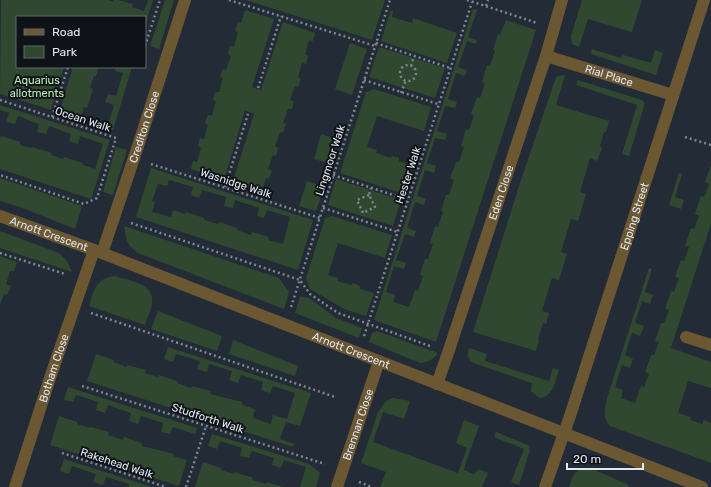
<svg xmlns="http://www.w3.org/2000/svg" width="711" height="487" font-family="Rubik,sans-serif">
<rect width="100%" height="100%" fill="#222b36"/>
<path fill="#314830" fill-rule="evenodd" d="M1,0H108L113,2L114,0H118L133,4L132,7L144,11L148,0H153L145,26V17H17V67H64L51,110L0,94Z
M165,0H174L159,49L150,46Z
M246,0H385L372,40Z
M582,0H642L632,32L588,19L579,47L572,44L571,36Z
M473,9L477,10L468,37L477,40L476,44L467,41L458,67L467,70L465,76L456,73L448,99L457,102L455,108L445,106L437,131L447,134L445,140L435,138L427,163L436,166L434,173L425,170L417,196L426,199L424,205L415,202L407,228L416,231L414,237L405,234L396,260L406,263L404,269L394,266L386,292L395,295L393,302L409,307L415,290L418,291L423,276L420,275L425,259H428L433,244L430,243L435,226L438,227L443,212L441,211L446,195H449L454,180L450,178L456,162H459L464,147L461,146L466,129L469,130L474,115L471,114L477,97L480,98L485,83L482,82L487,65L490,66L495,51L493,50L498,34L500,35L506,20L536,30L436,342L374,320Z
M245,10L274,19L252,87L261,90L283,22L315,33L313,41L309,40L305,54L308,56L306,64L302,63L298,77L301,79L298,87L295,86L290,100L294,101L292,109H288L283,123L286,124L283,133L280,132L275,146L278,148L276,156L273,155L268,169L272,171L269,179L266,178L261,193L232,184L254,114L245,110L224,180L191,169L193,161L197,162L201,148L198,146L200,138L204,139L208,125L205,123L208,115L212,116L216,101L213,100L215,92H219L223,78L220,77L223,69L226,70L231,56L228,54L230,46H234L238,32L235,31L238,22L241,23Z
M391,10L393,11L392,17L412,23L413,18L457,33L447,63L381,41Z
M350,43L367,49L352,95L335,89Z
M379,47L445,68L435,98L369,77Z
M592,49L621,58L623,55L651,63L655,50L663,53L656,75L591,54Z
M73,67H99L96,76H94L90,88L93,89L87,108L84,107L80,120L59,113Z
M116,67H132L113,130L107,128L114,105L105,102L108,94L116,96L123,73L115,71Z
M565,75L556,105L609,121L606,132H604L600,146L602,148L597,161L590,158L580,192L586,194L578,221L571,219L561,252L567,254L559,280L552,278L542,311L549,313L546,324L543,323L538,339L539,340L536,351L473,332L519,186L555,80L557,76Z
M578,80L642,100L645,103L629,156L622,154L637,105L576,85Z
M374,89L431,107L424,131L377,116L367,147L377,150L376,153L391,158L392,156L399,158V161L413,166L404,194L340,173L366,92Z
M0,105L110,140L91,199L0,169V139L1,136L20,142V145L31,148L32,147L52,153L51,155L63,159L64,157L83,163V165L95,169L103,144L80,136L78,144L69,141L71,134L49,126L46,134L37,132L39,124L18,116L15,124L6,122L9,113L0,110Z
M321,134L338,140L331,164L314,159Z
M116,147L127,150L113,195L103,192Z
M711,165V224L671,348L711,362V388L688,381L678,413L691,417L690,420L702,424L704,420L711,423V463L610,426C602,418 605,408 607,398L649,268L652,269L645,292L653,295L650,304L642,301L635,323L644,326L640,336L632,333L625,355L633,359L630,368L622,365L615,387L623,390L621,398L635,403L641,386L644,387L649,374L645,372L651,355H654L659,342L655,341L661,323H664L669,310L665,309L671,291L674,292L679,278L675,277L681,260L684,261L689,247L685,246L691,228L694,229L699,216L695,214L701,196L704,197L709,184L705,182Z
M151,168L313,220L298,270L136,217ZM169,180L193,187L191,195L199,198L202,190L226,197L224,206L233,208L235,200L259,208L257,216L264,218L267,210L290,217L283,244L268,240L269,237L252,232L251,235L237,230V228L219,222L218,224L204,220V218L186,212L185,214L173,210L171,217L152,212L155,202L152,201L158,184L167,186Z
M679,173L682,174L675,197L684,200L681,209L669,205Z
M0,178L82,206L75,229L20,207L0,201Z
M336,179L401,200L393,226L328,205Z
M307,181L324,187L316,211L299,206Z
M332,216L392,235L385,258L338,243L328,275L338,278L337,281L352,285L353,283L360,286V289L374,293L366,316L344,309L310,289L306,278L325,218Z
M124,226L279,278L289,292L284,309L138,253C127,245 126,240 124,226Z
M0,231L59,253L67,261L72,272L0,248Z
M0,256L17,262L14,271H10L6,284L11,286L7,295L4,294L0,305Z
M115,276C129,281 155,283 152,303C151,311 147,318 145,325L89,306C94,290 96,278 115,276Z
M300,296L309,298L336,318L362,328L359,338L295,313Z
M158,311L222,336L217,351L151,329Z
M377,331L438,353C433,360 428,362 420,363L369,342L372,333Z
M233,340L298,366L295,376L229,354Z
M168,347L311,393L300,426L286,422L280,439L294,444L293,447L87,381L96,354L114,360V362L126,367L127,365L146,370L145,373L158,377L159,375L177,381V383L191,388L192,386L211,391L210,394L242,402V405L255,409L253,418L271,424L273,415L287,419L295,393L273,386L270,393L261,390L263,382L241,375L238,383L229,380L232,371L209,364L207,372L197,369L200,361L176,354L173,362L164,359Z
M469,348L487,354L485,361L549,381L553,368L559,370C555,381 554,397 539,398L531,391L532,383L476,364C469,361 466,356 469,348Z
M68,387L197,428L195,434L173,427L170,434L161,432L163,423L141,416L138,424L129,421L131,413L108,405L105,413L96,410L98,402L76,395L73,402L64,400Z
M393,398L410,401L404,419L383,412L373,442L458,473L467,448L456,443L464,420L479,426L465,465L464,470L474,474L479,469L488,473L482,487H380L386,472L361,463L378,412L386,401Z
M59,416L77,422V424L90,428L91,427L109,432L108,435L123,440L124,437L142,443V446L174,454L173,456L187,460L179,486L50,445Z
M496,432L528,445L530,450L519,485L511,482L524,449L494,437Z
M212,434L309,464L320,473L316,487H300L306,467L284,460L281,468L272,465L274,458L252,451L249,458L240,456L242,448L220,441L217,449L208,446Z
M64,459L152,487H129V484L106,477L103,485L93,482L96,474L72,466L69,474L60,471Z
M203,462L221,468V470L234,474L235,472L253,478L252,480L266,484L267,482L283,487H195Z
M584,468H590L629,485L628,487H569C572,478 574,471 584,468Z"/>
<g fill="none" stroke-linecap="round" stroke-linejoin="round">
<path stroke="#7f8791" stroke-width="2.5" stroke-dasharray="2 3" stroke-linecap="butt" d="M229,0L375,46
M467,0L537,23
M486,6L488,0
M376,43L450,68
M145,46L160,0
M400 73a8 8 0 1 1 16 0a8 8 0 1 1-16 0Z
M411,66L414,56
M364,80L438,104
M258,88L281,16
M401,93L406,80
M0,100L116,138L97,198L84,204L0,175
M52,117L68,67
M685,137L711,145
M151,164L320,218
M333,175L408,200
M225,187L248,114
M369,195L357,200L363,213L375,207L369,195L371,188
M323,208L398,232
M131,223L300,280L310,294L338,313L430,346
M0,253L65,274
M291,307L390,0
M91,313L335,397
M364,336L472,2
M82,386L325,464
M62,453L166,487
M359,482L372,487
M186,487L206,426"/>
<g stroke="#6c5733" stroke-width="12">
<path id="s1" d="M546,56L673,95"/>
<path id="s2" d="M0,216L94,250L702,487"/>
<path id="s3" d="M102,253L138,146L185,0"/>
<path d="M686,337L711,345"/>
<path id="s4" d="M437,384L448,353L546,56L562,0"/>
<path id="s5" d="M15,487L51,375L94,250"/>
<path id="s6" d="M337,487L379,361"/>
<path id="s7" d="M545,487L570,416L704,0"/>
</g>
</g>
<g text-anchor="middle" stroke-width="4" stroke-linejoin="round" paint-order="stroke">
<g font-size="11" fill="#e2e8f0" stroke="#0f1318">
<text dy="4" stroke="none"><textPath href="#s1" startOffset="66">Rial Place</textPath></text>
<text transform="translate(83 119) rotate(18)" y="4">Ocean Walk</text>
<text dy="4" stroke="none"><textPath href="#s3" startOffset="133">Crediton Close</textPath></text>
<text transform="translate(330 160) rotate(-72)" y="4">Lingmoor Walk</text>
<text transform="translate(408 175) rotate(-72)" y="4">Hester Walk</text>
<text transform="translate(236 183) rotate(18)" y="4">Wasnidge Walk</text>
<text dy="4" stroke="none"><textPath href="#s4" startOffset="202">Eden Close</textPath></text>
<text dy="4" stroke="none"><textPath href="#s7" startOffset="285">Epping Street</textPath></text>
<text dy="4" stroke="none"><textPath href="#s2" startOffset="52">Arnott Crescent</textPath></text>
<text dy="4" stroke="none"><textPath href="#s2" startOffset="376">Arnott Crescent</textPath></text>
<text dy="4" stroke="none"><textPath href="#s5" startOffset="125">Botham Close</textPath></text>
<text transform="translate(208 418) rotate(18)" y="4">Studforth Walk</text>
<text dy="4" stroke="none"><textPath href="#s6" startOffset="66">Brennan Close</textPath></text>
<text transform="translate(117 463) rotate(18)" y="4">Rakehead Walk</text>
</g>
<g font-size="11" fill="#baf2b6" stroke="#0f1318">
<text x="37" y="84">Aquarius<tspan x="37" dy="13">allotments</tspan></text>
</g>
</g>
<rect x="16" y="16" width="130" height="52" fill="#0f1318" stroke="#63686e"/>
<rect x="24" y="29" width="20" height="6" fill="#6c5733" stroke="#63686e"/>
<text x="52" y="36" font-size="12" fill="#e2e8f0">Road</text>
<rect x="24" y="46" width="20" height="12" fill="#314830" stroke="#63686e"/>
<text x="52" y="56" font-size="12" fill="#e2e8f0">Park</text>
<path d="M567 463v6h76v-6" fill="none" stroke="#e2e8f0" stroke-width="2"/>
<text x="573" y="463" font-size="12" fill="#e2e8f0" stroke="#0f1318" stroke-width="3" paint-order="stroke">20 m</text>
</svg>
